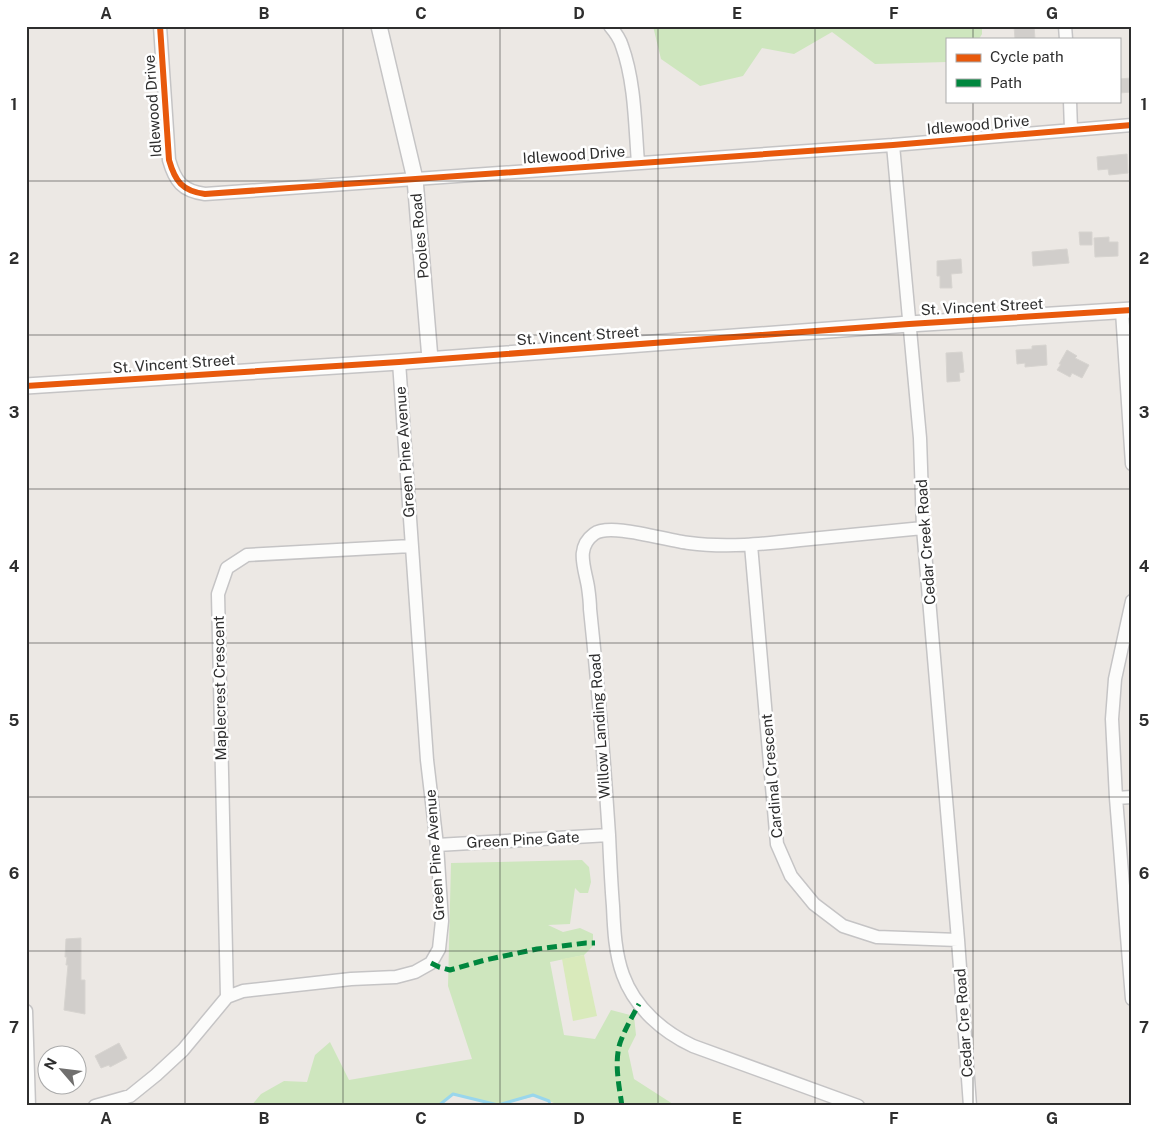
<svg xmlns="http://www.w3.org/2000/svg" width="1158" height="1132" font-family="'Public Sans',sans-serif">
<rect width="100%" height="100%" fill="#ece8e4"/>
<path fill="#cee6be" d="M653,26H982V34L979,39H947V62L875,64L832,32L794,54L762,48L743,76L700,86L661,59Z
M582,860L589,867L591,882L588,893H580L575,888L570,924L548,925L563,932L580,928L593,934V946L584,955L550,962L564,1035L595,1039L611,1010L634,1016L636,1035L628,1051L634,1079L676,1106H554V1103L536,1096L498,1105L453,1094L438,1106H251L261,1094L284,1081L307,1082L315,1055L330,1042L349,1080L472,1059L448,986L451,863Z"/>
<path fill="#d9eabb" d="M584,955L597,1016L573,1021L562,959Z"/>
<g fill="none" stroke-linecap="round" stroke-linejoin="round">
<path stroke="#99d6ec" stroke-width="3" d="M438,1106L453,1094L498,1105L533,1095L549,1101L550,1106"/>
</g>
<path fill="#d1cecb" stroke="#d7d4d0" d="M1014,26H1034L1035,39H1015Z
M1131,78L1132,92L1119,93V79Z
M1127,154L1128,173L1109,175L1108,169L1098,170L1097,157Z
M1079,232H1092V245H1080Z
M1109,237V242H1118V256L1095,257L1094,238Z
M1067,249L1069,263L1033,266L1032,252Z
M961,259L962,273L951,274L952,288H940V276H937V261Z
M1046,345L1047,365L1025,367V363L1017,364L1016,350L1032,349V346Z
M1067,350L1077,356L1075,358L1089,365L1082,378L1072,373L1070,377L1057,370L1061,364H1059Z
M962,352L964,372L959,373L960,381L947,382L946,353Z
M81,938V980H85V1014L64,1010L68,965H66L67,957H65L66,939Z
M119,1043L127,1058L110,1067L109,1065L101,1068L95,1056Z"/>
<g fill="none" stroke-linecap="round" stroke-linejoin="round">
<defs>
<path id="minor" d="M160,26L169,160C175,181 182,191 205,194L893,145L1132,125
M610,26C615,32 620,39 622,46C635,82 635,125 638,163
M1065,26L1066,39
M1070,101L1071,130
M893,145L920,438L923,528L958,940L970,1106
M1122,311L1132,464
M751,545L777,844L791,876L814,904L843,926L877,937L958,940
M1132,601L1115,679L1112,719L1116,798L1132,999
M1116,798L1132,797
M437,845L609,835
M227,997L218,594L227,568L247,555L411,546
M26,1011L29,1106
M95,1106L130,1096L156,1075L183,1050L227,997L243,991L351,979L396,977L415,972L431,963L439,949L442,921L437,845L427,760L399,362
M858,1106L693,1046C663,1032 635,1008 623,975C615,953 614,929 613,906C611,882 610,858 609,835C604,760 598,684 590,609C590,602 589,594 588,587C585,568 575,548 594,534C610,522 667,541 689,543C726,548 763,544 800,540C841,536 882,532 923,528"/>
<path id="tertiary" d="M379,26L415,179L430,359
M26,386L399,362L909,324L1132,310"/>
</defs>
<use href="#minor" stroke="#c5c4c5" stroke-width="15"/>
<use href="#tertiary" stroke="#c5c4c5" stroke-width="18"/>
<use href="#minor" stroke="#fcfcfb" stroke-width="12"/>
<use href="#tertiary" stroke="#fcfcfb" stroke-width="15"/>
<path stroke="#00873e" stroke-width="5" stroke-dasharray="10 5" stroke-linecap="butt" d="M431,963L439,967L450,970L485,960L537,949L586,943H595
M622,1106C619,1085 614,1063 620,1043C625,1029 632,1017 639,1004"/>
<defs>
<path id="cycleway" d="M160,26L169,160C175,181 182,191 205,194L893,145L1132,125
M26,386L399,362L909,324L1132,310"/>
</defs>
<use href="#cycleway" stroke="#fff" stroke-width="9"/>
<use href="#cycleway" stroke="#e8590c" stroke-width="6"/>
</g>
<path fill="none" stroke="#2e2e2e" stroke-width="1" stroke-opacity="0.55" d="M185,26V1106M343,26V1106M500,26V1106M658,26V1106M815,26V1106M973,26V39M973,101V1106M26,181H1132M26,335H1132M26,489H1132M26,643H1132M26,797H1132M26,951H1132"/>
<g text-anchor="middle" stroke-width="5" stroke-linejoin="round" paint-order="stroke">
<g font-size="15" fill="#2e2e2e" stroke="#fff">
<text transform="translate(153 106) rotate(-94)" y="5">Idlewood Drive</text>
<text transform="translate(978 125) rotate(-5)" y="5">Idlewood Drive</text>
<text transform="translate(574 155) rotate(-4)" y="5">Idlewood Drive</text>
<text transform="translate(420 236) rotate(-95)" y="5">Pooles Road</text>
<text transform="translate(982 307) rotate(-3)" y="5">St. Vincent Street</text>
<text transform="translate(578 336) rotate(-4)" y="5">St. Vincent Street</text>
<text transform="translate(174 364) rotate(-4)" y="5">St. Vincent Street</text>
<text transform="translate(405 452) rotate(-94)" y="5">Green Pine Avenue</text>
<text transform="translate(926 542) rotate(-94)" y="5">Cedar Creek Road</text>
<text transform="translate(220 688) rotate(-91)" y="5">Maplecrest Crescent</text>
<text transform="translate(600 726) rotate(-94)" y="5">Willow Landing Road</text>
<text transform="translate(772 776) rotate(-95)" y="5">Cardinal Crescent</text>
<text transform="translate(523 840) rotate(-3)" y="5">Green Pine Gate</text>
<text transform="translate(435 855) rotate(-94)" y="5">Green Pine Avenue</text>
<text transform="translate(964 1023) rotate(-94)" y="5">Cedar Cre Road</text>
</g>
</g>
<rect width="1158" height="1132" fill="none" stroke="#ffffff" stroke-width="55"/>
<rect x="946" y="38" width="175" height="65" fill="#ffffff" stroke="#ababab"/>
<rect x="956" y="54" width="25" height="8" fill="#e8590c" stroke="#ababab"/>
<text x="990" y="62" font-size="15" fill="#2e2e2e">Cycle path</text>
<rect x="956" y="79" width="25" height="8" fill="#00873e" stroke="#ababab"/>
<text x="990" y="88" font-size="15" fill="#2e2e2e">Path</text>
<g transform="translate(62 1070) rotate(298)"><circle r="24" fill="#ffffff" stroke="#ababab"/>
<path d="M0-4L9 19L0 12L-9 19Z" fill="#706f6e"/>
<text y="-8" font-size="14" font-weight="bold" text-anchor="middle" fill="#2e2e2e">N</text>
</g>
<rect x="28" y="28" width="1102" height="1076" fill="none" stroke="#2e2e2e" stroke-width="2"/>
<g font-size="16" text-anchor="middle" font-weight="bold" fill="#2e2e2e">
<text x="106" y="19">A</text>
<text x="264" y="19">B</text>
<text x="421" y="19">C</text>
<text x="579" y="19">D</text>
<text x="737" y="19">E</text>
<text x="894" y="19">F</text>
<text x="1052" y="19">G</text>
<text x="14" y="110">1</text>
<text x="1144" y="110">1</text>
<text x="14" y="264">2</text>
<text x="1144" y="264">2</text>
<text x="14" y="418">3</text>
<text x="1144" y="418">3</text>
<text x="14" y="572">4</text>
<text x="1144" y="572">4</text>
<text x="14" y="726">5</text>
<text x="1144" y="726">5</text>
<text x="14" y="879">6</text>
<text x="1144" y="879">6</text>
<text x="14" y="1033">7</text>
<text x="1144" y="1033">7</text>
<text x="106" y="1124">A</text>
<text x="264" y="1124">B</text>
<text x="421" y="1124">C</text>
<text x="579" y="1124">D</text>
<text x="737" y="1124">E</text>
<text x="894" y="1124">F</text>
<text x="1052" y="1124">G</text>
</g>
</svg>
